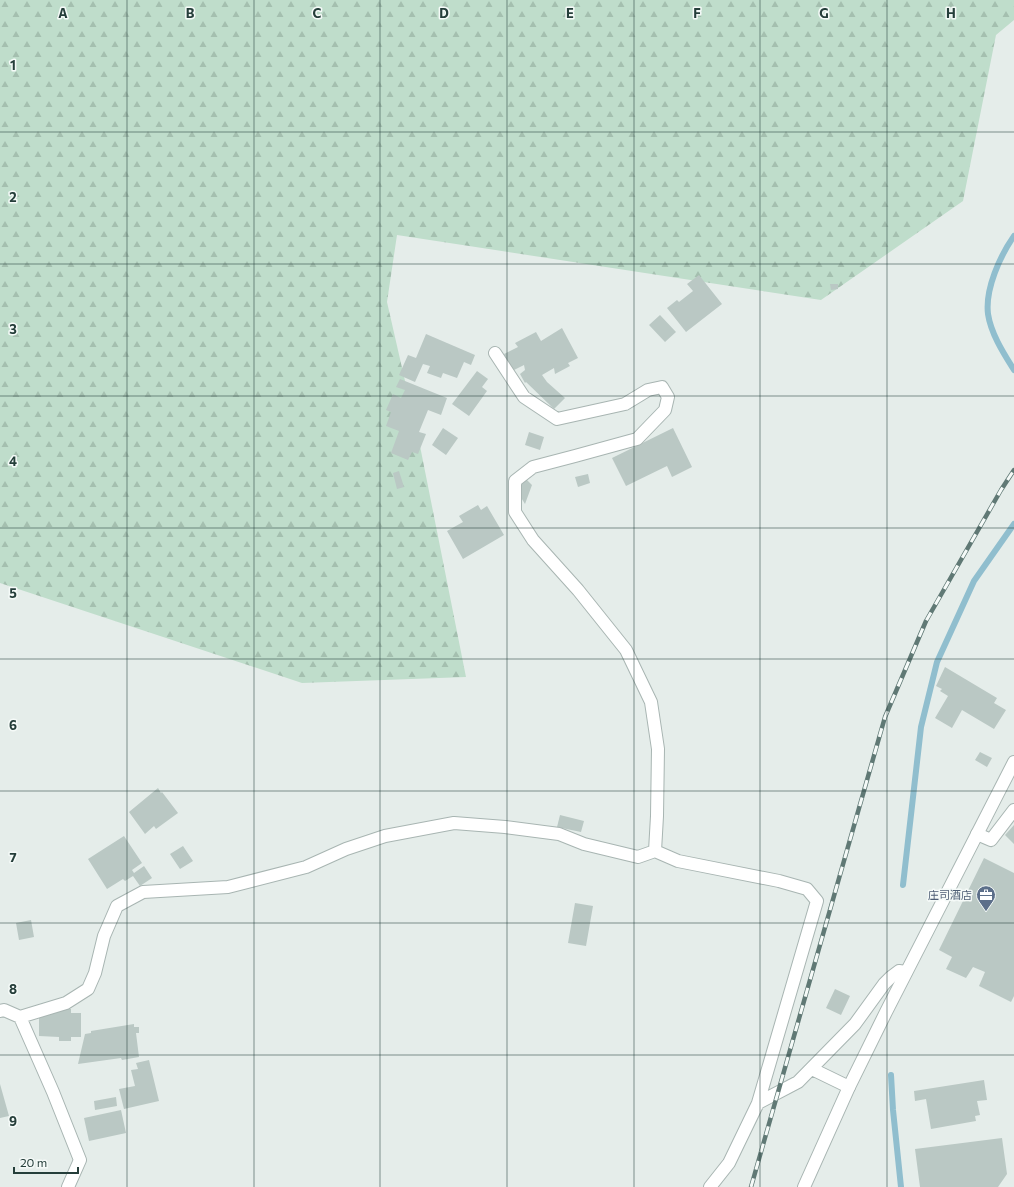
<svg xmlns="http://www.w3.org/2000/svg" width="1014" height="1187" font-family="Commissioner,'Noto Sans JP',sans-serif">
<defs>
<pattern id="forest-firs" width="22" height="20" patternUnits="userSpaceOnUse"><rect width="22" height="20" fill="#bfddcb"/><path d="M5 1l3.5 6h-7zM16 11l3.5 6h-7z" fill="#a4bfaf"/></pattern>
</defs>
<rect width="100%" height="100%" fill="#e5edea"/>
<path fill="url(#forest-firs)" d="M0,0H1014V20L996,35L963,201L821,300L397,235L387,302L421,451L466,677L302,683L0,583Z"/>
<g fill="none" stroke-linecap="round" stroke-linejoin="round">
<path stroke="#90bece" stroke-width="6" d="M1014,236C1000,256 985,289 988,314C991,334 1004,354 1014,370
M903,885L921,727L937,662L974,581L1014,524
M891,1075L893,1110L901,1187"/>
</g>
<path fill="#bac8c4" d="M699,275L722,304L686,332L667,308L677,300L679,302L693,291L687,284Z
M830,284H838V289L831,290Z
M660,315L676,332L665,342L649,325Z
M562,328L578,358L568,363L570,366L555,374L554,368L542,375L547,382L565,398L554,409L526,382L525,383L520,374L525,370L524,365L512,371L504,354L518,347L515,343L536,332L541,341Z
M426,334L475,355L471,365L464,362L457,378L443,373L441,378L427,373L430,366L423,364L415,382L399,375L408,355L416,358Z
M477,371L488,379L482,387L487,391L469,416L452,404Z
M400,379L447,398L441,415L428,410L419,432L426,434L418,454L412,452L408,460L391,453L399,431L386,426L391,412L386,410L393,394L401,398L405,390L396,387Z
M443,428L458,438L446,455L432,445Z
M673,428L692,467L672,477L667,466L626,486L612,458Z
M529,432L544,437L540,450L525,445Z
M399,471L404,487L397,489L393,473Z
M588,474L590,483L578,487L575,477Z
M525,478L532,485L525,504L520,496L519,489Z
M478,505L481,510L487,506L504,535L463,559L447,531L463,522L459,516Z
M945,667L997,698L994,703L1006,710L994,729L962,710L952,728L935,718L948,696L940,691L942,689L936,686Z
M980,752L992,758L987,767L975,760Z
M158,788L161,793L162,792L178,813L156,829L154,826L145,834L129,812Z
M560,815L584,821L581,832L557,827Z
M1014,825V844L1005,835Z
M124,836L142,863L132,870L134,873L144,866L152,878L140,886L133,876L125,881L123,879L107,889L88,859Z
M183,846L193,861L180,869L170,854Z
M984,858L1014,873V996L1011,1002L979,986L985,972L973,967L966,978L946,969L952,957L939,950Z
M575,903L593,906L586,946L568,943Z
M31,920L34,937L19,940L16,923Z
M835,989L850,996L841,1015L826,1008Z
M61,1009H71V1013H81V1037H71V1041H59V1037L39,1036V1012H61Z
M134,1024V1027H139V1033H136L139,1057L122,1060L121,1058L78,1064L85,1034L91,1033V1031Z
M149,1060L159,1101L124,1109L119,1089L135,1086L131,1070L138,1069L136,1063Z
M984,1080L987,1100L977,1101L980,1115L975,1116L976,1121L931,1129L926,1099L915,1101L914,1091Z
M0,1084L9,1116L0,1118Z
M116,1097L117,1106L95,1110L94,1101Z
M121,1110L126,1133L89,1141L84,1118Z
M1002,1138L1007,1174L998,1187H920L915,1149Z"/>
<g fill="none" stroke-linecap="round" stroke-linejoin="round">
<defs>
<path id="minor" d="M495,353L524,397L557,419L625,404L648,390L662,387L668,397L665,410L637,439L575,456L533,467L515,481V512L533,540L578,590L626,650L651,702L658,749L657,816L655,851
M977,834L991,840L1014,810
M0,1011L4,1010L20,1017L66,1003L88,989L95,973L104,936L117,906L143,892L228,887L306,867L346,849L385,836L454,823L505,827L559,834L584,844L638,857L655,851L678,861L779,881L807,889L817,901L758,1103L729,1163L710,1187
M20,1017L53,1092L80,1160L68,1187
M812,1069L849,1087
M758,1103L798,1082L855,1024L884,984L891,977L899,971L906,972"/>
<path id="tertiary" d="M804,1187L849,1087L886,1012L1014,762"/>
</defs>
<use href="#minor" stroke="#a8b5b2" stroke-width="14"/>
<use href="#tertiary" stroke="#a8b5b2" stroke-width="14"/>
<use href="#minor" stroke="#fff" stroke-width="12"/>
<use href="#tertiary" stroke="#fff" stroke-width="12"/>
<defs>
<path id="rail" d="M751,1187L885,717L926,621L1001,490L1014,470"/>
</defs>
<use href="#rail" stroke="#607975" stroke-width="4.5"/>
<use href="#rail" stroke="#f5faf8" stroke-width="3" stroke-dasharray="9" stroke-linecap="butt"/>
</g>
<path fill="none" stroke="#253e3a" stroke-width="1" stroke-opacity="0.55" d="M127,0V1187M254,0V1187M380,0V1187M507,0V1187M634,0V1187M760,0V1187M887,0V1187M0,132H1014M0,264H1014M0,396H1014M0,528H1014M0,659H1014M0,791H1014M0,923H1014M0,1055H1014"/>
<defs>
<symbol id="office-pin" viewBox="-11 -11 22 30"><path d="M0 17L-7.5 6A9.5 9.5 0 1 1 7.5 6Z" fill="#5c6f8a" stroke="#f5faf8"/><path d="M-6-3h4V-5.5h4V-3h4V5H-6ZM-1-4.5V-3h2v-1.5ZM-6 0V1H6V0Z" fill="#fff"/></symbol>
</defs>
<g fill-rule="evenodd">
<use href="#office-pin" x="975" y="884" width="22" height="30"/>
</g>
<g text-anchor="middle" stroke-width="3" stroke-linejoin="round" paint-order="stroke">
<g font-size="11" fill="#4e5e75" stroke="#f5faf8" text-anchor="end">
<text x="972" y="899">庄司酒店</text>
</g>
</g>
<g font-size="13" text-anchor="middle" font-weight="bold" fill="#253e3a" stroke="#f5faf8" stroke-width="3" stroke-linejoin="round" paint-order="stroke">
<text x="63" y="18">A</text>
<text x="190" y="18">B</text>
<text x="317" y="18">C</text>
<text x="444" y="18">D</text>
<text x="570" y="18">E</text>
<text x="697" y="18">F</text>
<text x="824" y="18">G</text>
<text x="951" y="18">H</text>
<text x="13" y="70">1</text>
<text x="13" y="202">2</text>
<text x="13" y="334">3</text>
<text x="13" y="466">4</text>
<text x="13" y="598">5</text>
<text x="13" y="730">6</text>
<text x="13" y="862">7</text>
<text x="13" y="994">8</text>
<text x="13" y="1126">9</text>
</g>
<path d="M14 1167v6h64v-6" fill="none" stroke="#253e3a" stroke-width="2"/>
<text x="20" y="1167" font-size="12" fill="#253e3a" stroke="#f5faf8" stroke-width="3" paint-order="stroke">20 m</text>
</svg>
